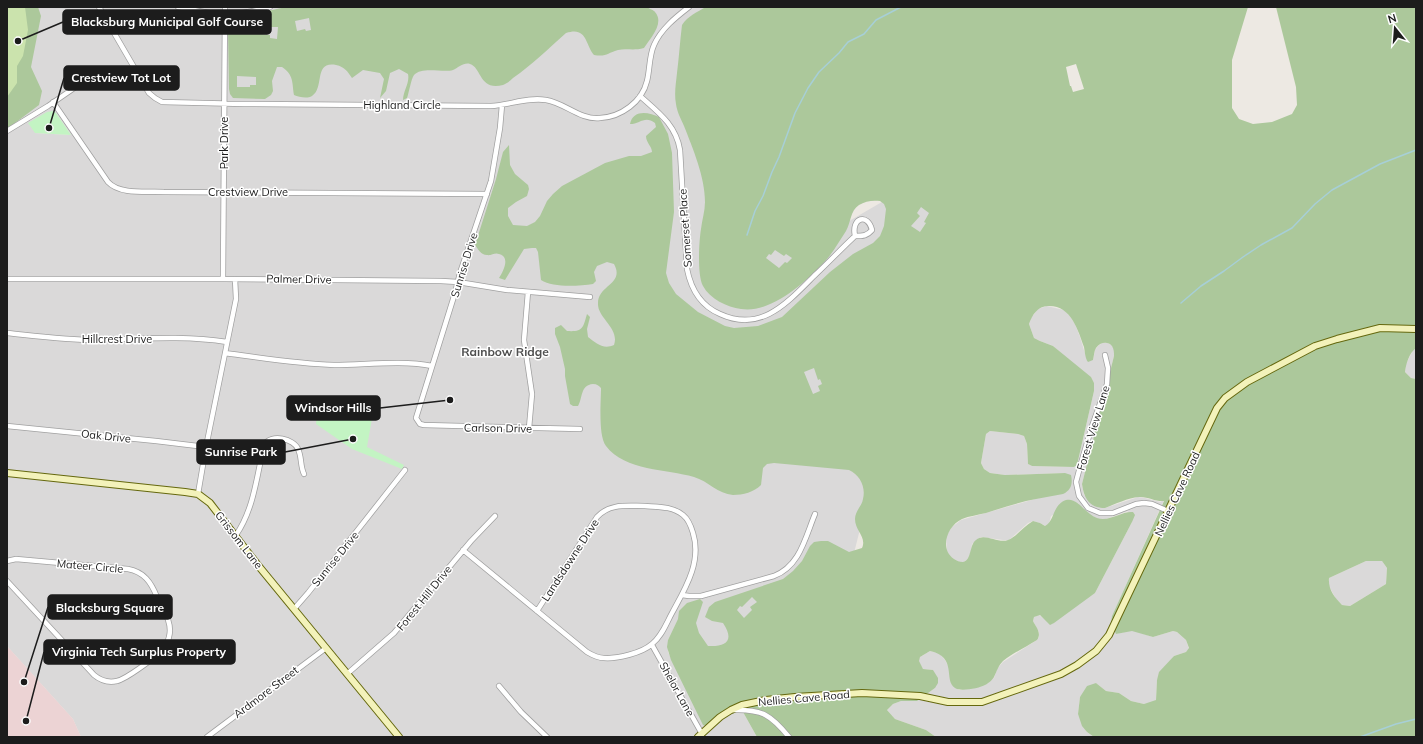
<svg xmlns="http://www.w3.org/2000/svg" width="1423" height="744" font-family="Mulish,sans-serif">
<rect width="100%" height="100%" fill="#ede9e3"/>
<path fill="#dad9d9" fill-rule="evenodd" d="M31,7H844L808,245L930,174L947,182L843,597L746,640L702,652L678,620L668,640V652L676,668L721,720L729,714L738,712H743L757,737H81L73,719L7,646V134L17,127ZM56,113L71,135L35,133Z
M1047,306L1064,310L1070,316L1075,324L1080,337L1087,360H1093L1095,350L1098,346L1102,343H1108L1112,345L1114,349V356L1082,484L1084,495L1105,508L1138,497L1145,498L1160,502L1164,500L1112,616L1116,634L1132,630L1153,637L1173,631L1177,632L1186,640L1189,649L1186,652L1174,656L1157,680L1156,700L1153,703L1144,704L1131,701L1119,693L1106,691L1096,683L1080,697L1078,714L1087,732L1094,737H936L926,730L895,719L887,710L893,704L901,701H917L935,688L933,670L923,669L918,661L920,657L930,651L939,653L945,660L949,667L951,683L959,690L985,685L994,678L997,669L1003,662L1037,640L1039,637V632L1033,621L1034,617L1039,615L1047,621L1095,593L1132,522L1128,511L1106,519H1098L1090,515L1083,510L1078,503L1051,516L1049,524L1045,526L1040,523L1033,521L1028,523L1009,540H1003L981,537L972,544L971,552L967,560L964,562H958L951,557L947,552L946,536L952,527L961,520L1035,499L1065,473L1005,475L990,473L984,469L981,463L986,434L990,431L1018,434L1024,436L1027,444L1028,464L1032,466L1074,467L1077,465L1094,391V383L1053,346L1040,341L1034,338L1029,324L1031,318L1038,309Z
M1416,348V379L1411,378L1405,372L1406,364L1413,350Z
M1366,561H1382L1387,568L1386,584L1350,606L1342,605L1336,599L1329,586V578Z"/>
<path fill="#ecd3d4" d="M7,646L73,719L81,737H7Z"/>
<path fill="#cbe3ad" d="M7,7H30L34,15L7,127Z"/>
<path fill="#acc89b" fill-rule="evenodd" d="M25,7H38L41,16L31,67L42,91L39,105L7,129V97L17,83V66L23,56L28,30Z
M286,7H647C649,9 654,10 655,12C665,23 650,39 644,48C633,51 627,48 618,50C607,53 607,57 594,55C585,44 587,26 566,33C549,48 532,65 513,78C510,81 506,84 503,85C479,91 482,68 470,64C464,62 458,68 453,70C443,73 422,66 414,75C411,79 409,93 407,98L403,100C403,91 410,83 408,74L399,69L390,73L386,91L380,98L384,79L380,73L363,70L352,78C347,71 345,67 336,65C313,61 325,88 312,96C307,99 299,97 294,95C292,83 294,75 282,67H277L272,81L273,91L271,95L265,99L233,98L230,94L229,89L228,30L229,23L232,19ZM309,18L311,30L306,31L305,29L297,31L295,21ZM261,27H278L277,39L270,38V35L261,34ZM237,76L256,77V85H250V87H237Z
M706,7H1248L1232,60V108L1239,119L1253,124L1272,122L1292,114L1297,105L1296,87L1276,7H1416V348C1409,353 1406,364 1405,372L1411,378L1416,379V737H1094L1087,732L1082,726L1078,714L1080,697L1087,686L1096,683L1106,691L1119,693L1131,701L1144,704L1156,700L1157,680L1159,672L1174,656L1186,652L1189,648L1186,640L1177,632L1173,631L1153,637L1132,631L1116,634L1111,623L1112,616L1164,501C1156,502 1147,496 1139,497C1128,498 1115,504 1105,508C1089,508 1084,498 1082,484L1114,356C1114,353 1114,349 1112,346C1108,341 1100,342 1096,348C1094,351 1094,356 1093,360L1088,362C1085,358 1085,352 1084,347C1078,330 1071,305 1048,306C1038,306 1032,315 1029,324L1034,338L1040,341L1053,346L1091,377L1094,383V391L1077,465L1074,467L1032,466L1028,464L1027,444L1024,436L1018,434L990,431L986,434L981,463L984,469L990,473L1005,475L1065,473L1071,475C1073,484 1071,490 1063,494C1054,496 1045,497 1036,499C1019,502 1002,508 986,513C978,515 969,516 962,519C947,526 939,549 954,559C957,561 959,562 963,562C972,560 969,545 976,540C984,532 998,544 1008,540C1016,537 1024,526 1033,521L1040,523L1045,526C1055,521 1052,505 1066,500C1078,497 1085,514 1097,518C1110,522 1121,511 1133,512L1135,515L1132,522L1095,593L1054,623L1050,625L1040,615L1034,617L1033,621C1036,627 1042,633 1037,640C1026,647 1013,653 1003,661C998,666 997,671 994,677C993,679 988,684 985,685C980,688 960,692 955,688C943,680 958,657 930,651L920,657L919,661L923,669L933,670L938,678V683L935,688L917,701H901L893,704L887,710L895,719L926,730L936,737H757L743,712C730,711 722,720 712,728L703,725L671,660L667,647L668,640L678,619L679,611L687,603L700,599L703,602L696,623L699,633L708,646C726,647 735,641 723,623L712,621L705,617L709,607L715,602L783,579L793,571L802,561L810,546L814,542L821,541H828L849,552L862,548C867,537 855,531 855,519C855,511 862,506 863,499C866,487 860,475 849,470L774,463L767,464L763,468L761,485C754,492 743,495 733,495C718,494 708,481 694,477C667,469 625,471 606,446C598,435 601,403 601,388C599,386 597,384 593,384C580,385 583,398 578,406H573L570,404L565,376V369L560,347L555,334V328L561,325L567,331C583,332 583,328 587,314L590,317L587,329L588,337C596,343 603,350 614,345C620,328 597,318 598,303C598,285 625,284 614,264L607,262L597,266L594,272L596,281L593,284C579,286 553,288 541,280L538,252L536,248H532L524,249L505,280L499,278C503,272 511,257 499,254C495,252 491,256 487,255C481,255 478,249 475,245L496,179L503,152L509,145L510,165L515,174L528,185L529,189L527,196L516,202L508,208V216L513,225L527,226L535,222L540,216L547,201L553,194L562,186L605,163L629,156H641L652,152C652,146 646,143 646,136L656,127L655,123C645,115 640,124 630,124C633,109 649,112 659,117L668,134L672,153L674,212L666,273L669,283L676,294L698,312L725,326L734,328L758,326L782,317L830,272L853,254L873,243L880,236L884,226L886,209L884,204L880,201C873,200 865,201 859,205C850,211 851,222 846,231C840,240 834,251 827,259C808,280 772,314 741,309C727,307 710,299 703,286C697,275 699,241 701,229C702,220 705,211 705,202C705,177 693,149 684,126C681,119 677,112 676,104C674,94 676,83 677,73C679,57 680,41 682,25C688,16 697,12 706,7ZM1076,64L1084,89L1073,92L1071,86H1070L1066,67ZM921,207L929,213L924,222L926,223L920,232L911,226L920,216L917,213ZM775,250L784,256L786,254L792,258L787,263L785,262L779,268L766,258L769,254L771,255ZM814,368L818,380L820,379L822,384L818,386L820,391L813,394L804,372ZM1366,561H1382L1387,568L1386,584L1350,606L1342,605C1334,597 1328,589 1329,578ZM752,597L757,602L750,607L752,610L744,618L737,610L740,606L742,607Z"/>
<path fill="#c3f4c3" d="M53,111L56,113L71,135L35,133L28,123L47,112Z
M375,401L367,447L404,465L402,469L352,449L316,424L318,405Z"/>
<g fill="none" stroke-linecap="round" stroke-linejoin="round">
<path stroke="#a7cfd7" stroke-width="1.5" d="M747,235L755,211L763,196L772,172L779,157L795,113L808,88L819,72L839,53L848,42L864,34L876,20L901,7
M1181,303L1201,286L1224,271L1243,257L1261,245L1292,228L1315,204L1332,190L1380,164L1416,150
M1360,737L1396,724L1416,719"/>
<defs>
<path id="street" d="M99,7L149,93L155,98L162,102L244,104L491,106C510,105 527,97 546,100C565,103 580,120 600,118C621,117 642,102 647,81C650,69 649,56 654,45C661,29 676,17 689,7
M178,7C191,9 205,13 218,14C236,16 253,11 270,7
M640,96C658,112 676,125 680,150L687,269C691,289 701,306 720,314C761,333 787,303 814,276C828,263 841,249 855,236C863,236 867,236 872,230C868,213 851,217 855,236
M53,102L108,182C120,195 147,191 164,192L487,194
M502,105L500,128L491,181L460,273L455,293L416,418L420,424L424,425L580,429
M7,131L48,106L96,73
M7,279H223L441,281L458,282L507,290L590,297
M223,279L225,7
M528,292L524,340L532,394L529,428
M7,333C36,336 66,340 96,340C139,339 185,335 227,342
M225,353C261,358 298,364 334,365C366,365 401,360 432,366
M1105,355L1108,368L1107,384L1091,429L1080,467L1076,482L1079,496L1088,508L1100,513H1113L1136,504L1144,503L1152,504L1168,511
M7,426L156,441L206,447
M198,494L206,447L236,299L235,279
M236,535C254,509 257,475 264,445C271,433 294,439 298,449C302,457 300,466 304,474
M463,550L587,652C592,655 597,658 604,658C617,659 642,653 652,644C662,636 666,624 672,613C685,589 702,562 693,533C691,526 688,519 683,515C672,506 658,507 645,506C627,506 610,503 597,517L537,611
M7,561L16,559L128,569C144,572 151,582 157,597C163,609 173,623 169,637C168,642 165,646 162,650C155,658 126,679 117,681C108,683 100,680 94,675L7,581
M682,595L689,596H701L774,576C800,566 805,538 815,514
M294,609L308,593L405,470
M652,645L702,734
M347,674L394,633L471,541L495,516
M499,686L521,712L547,737
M733,710C762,709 771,715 789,737
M207,737L326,648"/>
<path id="secondary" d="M7,473L185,492L198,494L210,503L257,564L399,737
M698,737L720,717L731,710L742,705L766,700L795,697L862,693L920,696L948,702H982L1061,674L1077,665L1096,651L1109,635L1217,408L1225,398L1247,382L1315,346L1337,339L1380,328L1416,329"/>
</defs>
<use href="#street" stroke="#a0a0a0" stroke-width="6"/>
<use href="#secondary" stroke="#65680e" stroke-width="8"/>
<use href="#street" stroke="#fff" stroke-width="4.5"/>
<use href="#secondary" stroke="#f3f2ba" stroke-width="6"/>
</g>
<g text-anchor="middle" stroke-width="3" stroke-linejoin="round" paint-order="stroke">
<g font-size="11" fill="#1c1c1c" stroke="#fff">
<text x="402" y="109">Highland Circle</text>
<text transform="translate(224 143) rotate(-90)" y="4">Park Drive</text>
<text x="248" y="196">Crestview Drive</text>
<text transform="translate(685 228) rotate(-94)" y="4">Somerset Place</text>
<text transform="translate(464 265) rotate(-73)" y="4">Sunrise Drive</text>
<text transform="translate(299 279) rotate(1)" y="4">Palmer Drive</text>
<text x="117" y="343">Hillcrest Drive</text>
<text transform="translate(498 428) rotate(1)" y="4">Carlson Drive</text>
<text transform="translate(1093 428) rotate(-73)" y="4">Forest View Lane</text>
<text transform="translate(106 436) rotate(6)" y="4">Oak Drive</text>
<text transform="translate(1177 494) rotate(-65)" y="4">Nellies Cave Road</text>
<text transform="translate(239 540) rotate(52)" y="4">Grissom Lane</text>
<text transform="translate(335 559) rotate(-51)" y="4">Sunrise Drive</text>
<text transform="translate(570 560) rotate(-57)" y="4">Landsdowne Drive</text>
<text transform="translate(90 566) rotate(5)" y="4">Mateer Circle</text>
<text transform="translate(424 598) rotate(-51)" y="4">Forest Hill Drive</text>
<text transform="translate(677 689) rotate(61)" y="4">Shelor Lane</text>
<text transform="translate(266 692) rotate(-37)" y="4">Ardmore Street</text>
<text transform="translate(804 698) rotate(-5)" y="4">Nellies Cave Road</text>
</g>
<g font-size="12" font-weight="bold" fill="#4f4f4f" stroke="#fff">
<text x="505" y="356">Rainbow Ridge</text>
</g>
</g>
<path fill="none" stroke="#1c1c1c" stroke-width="1.5" d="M18 41L63 22M49 128L64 78M450 400L380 408M353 439L285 452M24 682L48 607M26 721L44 652"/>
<g fill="#1c1c1c" stroke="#fff" stroke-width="1.5">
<circle cx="18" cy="41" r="4"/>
<circle cx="49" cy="128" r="4"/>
<circle cx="450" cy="400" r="4"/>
<circle cx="353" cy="439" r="4"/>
<circle cx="24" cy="682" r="4"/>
<circle cx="26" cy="721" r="4"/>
</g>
<g fill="#1c1c1c" stroke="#1c1c1c" stroke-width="1.5">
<rect x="63" y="10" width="208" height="24" rx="4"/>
<rect x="64" y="66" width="115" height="24" rx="4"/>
<rect x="287" y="396" width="93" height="24" rx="4"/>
<rect x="197" y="440" width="88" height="24" rx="4"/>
<rect x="48" y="595" width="124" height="24" rx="4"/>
<rect x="44" y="640" width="191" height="24" rx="4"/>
</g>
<g font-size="12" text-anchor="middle" font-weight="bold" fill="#fff">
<text x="167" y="26">Blacksburg Municipal Golf Course</text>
<text x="121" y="82">Crestview Tot Lot</text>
<text x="333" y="412">Windsor Hills</text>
<text x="241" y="456">Sunrise Park</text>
<text x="110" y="612">Blacksburg Square</text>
<text x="139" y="656">Virginia Tech Surplus Property</text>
</g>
<rect width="1423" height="744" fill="none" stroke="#1c1c1c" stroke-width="16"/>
<g transform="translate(1395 28) rotate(343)" stroke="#ffffff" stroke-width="3" paint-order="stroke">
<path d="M0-3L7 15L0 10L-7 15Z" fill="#1c1c1c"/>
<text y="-6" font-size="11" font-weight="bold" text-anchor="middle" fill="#1c1c1c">N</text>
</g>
</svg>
